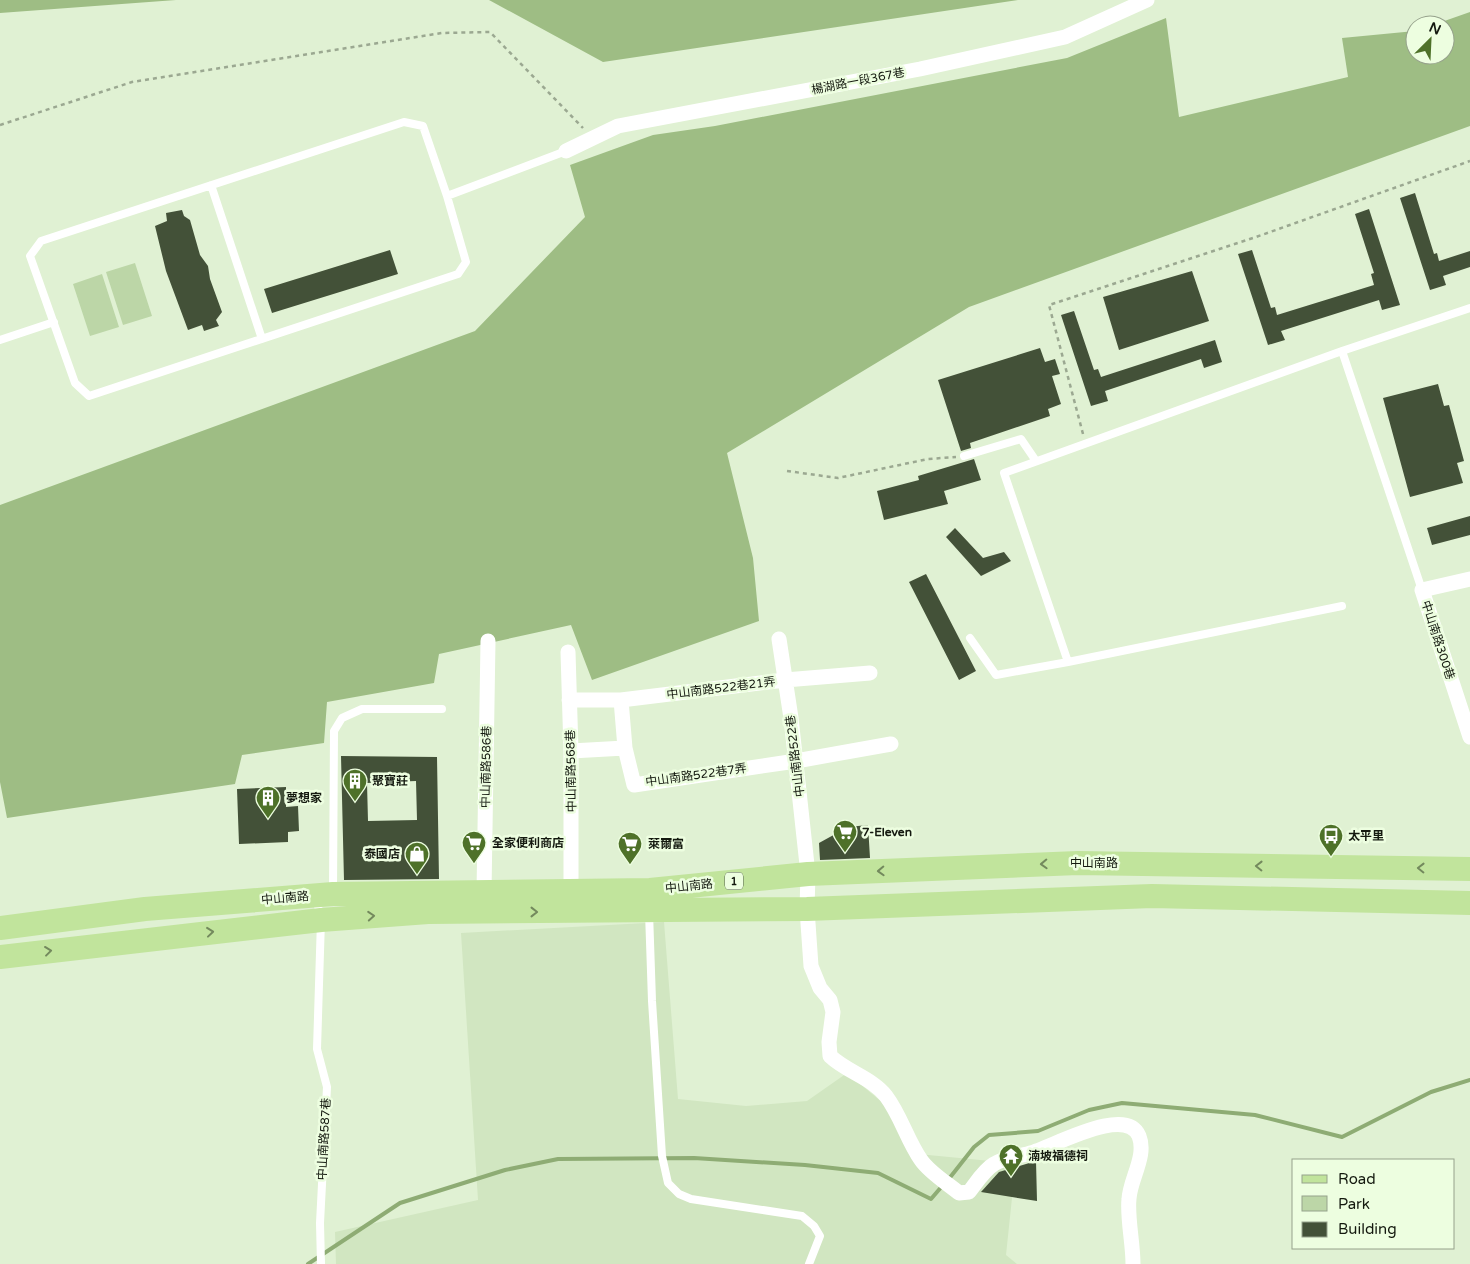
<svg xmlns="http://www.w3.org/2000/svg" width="1470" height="1264" font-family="'Varela Round','Noto Sans TC',sans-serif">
<rect width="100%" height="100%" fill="#e0f1d3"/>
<path fill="#d1e6c1" d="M664,922L678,1099L746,1106L807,1101L847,1073L883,1103L918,1154L1001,1162L1014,1179L1006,1255L1017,1264H336L335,1232L478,1200L461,933Z"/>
<path fill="#bcd6a7" d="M135,263L152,316L123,325L106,272Z
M102,274L119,327L90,336L73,284Z"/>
<path fill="#9ebd84" d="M0,0H176L0,13Z
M489,0H1098H1018L603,62Z
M1470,12V126L969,307L727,453L753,558L759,621L592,680L571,625L439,654L434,683L327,702L324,743L242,755L235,784L7,818L0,782V505L475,331L585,217L570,165L653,135L715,126L1067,58L1166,18L1179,117L1348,77L1342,38L1415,31V55H1445V25H1433Z"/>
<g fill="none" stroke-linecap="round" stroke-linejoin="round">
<path stroke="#8eac74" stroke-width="4" d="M948,1180L974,1147L989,1135L1038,1131L1089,1110L1122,1103L1255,1115L1342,1137L1431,1092L1470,1080
M308,1264L400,1203L505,1170L558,1159L694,1158L805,1165L878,1173L931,1199L943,1185"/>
</g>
<path fill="#435138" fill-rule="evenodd" d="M1415,193L1434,254L1437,253L1439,261L1470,251V267L1443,276L1446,285L1430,290L1400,198Z
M1369,209L1400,305L1382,310L1379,300L1281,331L1285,340L1268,345L1238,254L1252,250L1271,308L1275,307L1277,315L1374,285L1371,274L1374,273L1355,214Z
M182,210L184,216L190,220L200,255L208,266L210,279L222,312L216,320L219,326L204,331L202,325L188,330L166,271L155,226L167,221L166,213Z
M390,250L398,274L272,313L264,289Z
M1192,271L1209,321L1119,350L1103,297Z
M1074,311L1094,370L1098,369L1101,377L1215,340L1222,362L1204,368L1201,359L1105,391L1108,401L1091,406L1061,315Z
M1040,348L1045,362L1055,359L1060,374L1052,376L1061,404L1048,409L1050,416L970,443L971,448L961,451L938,380Z
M1438,384L1444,406L1449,405L1464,461L1457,463L1463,483L1410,497L1383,398Z
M974,459L981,480L944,491L948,504L884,520L877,491L919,480L918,476Z
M1470,516V535L1432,545L1427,528Z
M955,528L983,558L1004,552L1011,561L981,576L946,537Z
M926,574L976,671L959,680L909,582Z
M341,756L437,757L439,879L344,880ZM416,781L417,820L368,821L367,783Z
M286,787V807L298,806L299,831L288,832V842L239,844L237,789Z
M868,825L870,858L820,860L819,843L848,827Z
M1036,1161L1037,1201L981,1192L999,1172Z"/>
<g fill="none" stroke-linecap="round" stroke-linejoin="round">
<path stroke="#9ba891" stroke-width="2.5" stroke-dasharray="4 4" stroke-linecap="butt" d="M0,125L132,82L442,33L490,32L583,128
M1083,434L1049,305L1256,237L1470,161
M787,471L838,478L928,459L956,457"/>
<path stroke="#fff" stroke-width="8" d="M211,185L262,339
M447,196L466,262L458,274L89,396L75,383L30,256L41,241L404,122L423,126L447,196L566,151
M0,340L54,322
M1342,351L1470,308
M964,456L1021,439L1036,461
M970,638L996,675L1068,662L1004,473L1342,351L1422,590
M1068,662L1342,606
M333,892L334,731L342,718L362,709H442
M316,897L321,920L317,1049L327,1087L320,1223L321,1264
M649,912L652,1001L662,1156L668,1183L679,1194L691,1199L802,1216L814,1226L820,1236L809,1264"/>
<path stroke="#fff" stroke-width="15" d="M566,151L618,126L920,69L1065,37L1147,0
M1470,579L1422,590L1470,737
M779,639L791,718L808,874L807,909L811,966L820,988L830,1000L833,1012L829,1042L830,1056C847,1072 872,1078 886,1096C901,1116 907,1140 921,1160C930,1173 947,1183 959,1193L969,1192C976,1183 984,1170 994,1164C1005,1157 1018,1157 1030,1153C1051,1148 1126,1104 1139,1136C1147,1156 1130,1179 1129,1199C1127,1217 1133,1243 1133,1264
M568,652L571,751V891
M870,673L785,680L621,700L625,748L634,785L796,761L891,744
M569,700H621
M571,751L625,748
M484,892L488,641"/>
<path stroke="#c1e49c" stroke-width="24" d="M0,928L145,909L333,894L650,890L808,874L1078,863L1470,869
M0,957L321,920L428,912L807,909L1152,896L1470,903"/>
</g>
<defs><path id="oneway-chevron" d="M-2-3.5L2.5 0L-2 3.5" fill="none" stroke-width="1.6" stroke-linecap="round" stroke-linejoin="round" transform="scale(1.25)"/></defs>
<g stroke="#73895d">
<use href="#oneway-chevron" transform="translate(1044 864) rotate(178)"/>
<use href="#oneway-chevron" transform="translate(1259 866) rotate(-179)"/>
<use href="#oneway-chevron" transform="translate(1421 868) rotate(-179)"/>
<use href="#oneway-chevron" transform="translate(881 871) rotate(178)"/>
<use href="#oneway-chevron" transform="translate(534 912)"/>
<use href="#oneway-chevron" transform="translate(371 916) rotate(-4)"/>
<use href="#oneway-chevron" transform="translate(210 932) rotate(-6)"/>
<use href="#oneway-chevron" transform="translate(48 951) rotate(-7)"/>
</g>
<defs>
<symbol id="building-pin" viewBox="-11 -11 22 30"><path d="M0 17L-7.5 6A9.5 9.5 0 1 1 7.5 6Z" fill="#4e7129" stroke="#edfee0"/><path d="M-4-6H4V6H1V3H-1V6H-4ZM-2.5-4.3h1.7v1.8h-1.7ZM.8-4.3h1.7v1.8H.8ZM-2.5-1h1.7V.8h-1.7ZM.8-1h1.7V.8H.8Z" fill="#fff"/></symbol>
<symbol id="supermarket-pin" viewBox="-11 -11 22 30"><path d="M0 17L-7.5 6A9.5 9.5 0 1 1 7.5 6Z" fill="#4e7129" stroke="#edfee0"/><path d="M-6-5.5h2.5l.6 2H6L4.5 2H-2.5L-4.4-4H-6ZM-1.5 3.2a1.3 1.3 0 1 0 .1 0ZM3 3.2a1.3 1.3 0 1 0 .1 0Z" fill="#fff"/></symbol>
<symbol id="bus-pin" viewBox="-11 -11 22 30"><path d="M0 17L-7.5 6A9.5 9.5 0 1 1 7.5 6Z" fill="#4e7129" stroke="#edfee0"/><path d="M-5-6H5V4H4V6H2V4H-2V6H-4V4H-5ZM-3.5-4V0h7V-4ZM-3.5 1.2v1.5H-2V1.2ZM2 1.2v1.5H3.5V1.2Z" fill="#fff"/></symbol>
<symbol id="shop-pin" viewBox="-11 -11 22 30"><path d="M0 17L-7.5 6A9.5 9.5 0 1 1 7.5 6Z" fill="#4e7129" stroke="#edfee0"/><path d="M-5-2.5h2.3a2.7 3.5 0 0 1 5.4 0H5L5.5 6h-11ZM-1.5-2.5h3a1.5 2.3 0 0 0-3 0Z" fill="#fff"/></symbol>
<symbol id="temple-pin" viewBox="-11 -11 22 30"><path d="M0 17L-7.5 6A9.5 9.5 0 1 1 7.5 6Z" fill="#4e7129" stroke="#edfee0"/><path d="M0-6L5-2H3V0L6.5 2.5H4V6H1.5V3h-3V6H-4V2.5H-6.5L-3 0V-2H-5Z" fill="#fff"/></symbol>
</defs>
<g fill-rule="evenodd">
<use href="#building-pin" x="341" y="767" width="28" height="38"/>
<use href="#building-pin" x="254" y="784" width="28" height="38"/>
<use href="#supermarket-pin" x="831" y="818" width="28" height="38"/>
<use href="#bus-pin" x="1317" y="822" width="28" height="38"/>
<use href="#supermarket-pin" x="460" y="829" width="28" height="38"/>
<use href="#supermarket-pin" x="616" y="830" width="28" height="38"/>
<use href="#shop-pin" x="403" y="840" width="28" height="38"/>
<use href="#temple-pin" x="997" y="1142" width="28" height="38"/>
</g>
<g text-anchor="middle" stroke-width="5" stroke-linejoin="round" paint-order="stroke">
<rect fill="#edfee0" stroke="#555e4e" stroke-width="1" x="725" y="872.5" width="18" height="17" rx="4"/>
<g font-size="11" font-weight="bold" fill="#14190f">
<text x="734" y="885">1</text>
</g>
<g font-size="12" fill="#14190f" stroke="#edfee0">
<text transform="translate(858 81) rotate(-11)" y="4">楊湖路一段367巷</text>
<text transform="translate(1438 640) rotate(72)" y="4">中山南路300巷</text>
<text transform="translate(721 688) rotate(-7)" y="4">中山南路522巷21弄</text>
<text transform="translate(795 756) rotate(-97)" y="4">中山南路522巷</text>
<text transform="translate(486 767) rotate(-89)" y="4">中山南路586巷</text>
<text transform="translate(571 771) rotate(-91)" y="4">中山南路568巷</text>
<text transform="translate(696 775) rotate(-8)" y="4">中山南路522巷7弄</text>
<text x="1094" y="867">中山南路</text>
<text transform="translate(689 886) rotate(-6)" y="4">中山南路</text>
<text transform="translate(285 898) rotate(-5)" y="4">中山南路</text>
<text transform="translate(324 1139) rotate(-87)" y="4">中山南路587巷</text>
</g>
<g font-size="12" font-weight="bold" fill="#14190f" stroke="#edfee0" text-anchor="start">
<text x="372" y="785">聚寶莊</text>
<text x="286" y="802">夢想家</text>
<text x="862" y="836">7-Eleven</text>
<text x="1348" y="840">太平里</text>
<text x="492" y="847">全家便利商店</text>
<text x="648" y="848">萊爾富</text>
<text x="400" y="858" text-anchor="end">泰國店</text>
<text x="1028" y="1160">湳坡福德祠</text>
</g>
</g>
<rect x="1292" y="1159" width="162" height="90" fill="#edfee0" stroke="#96a28c"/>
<rect x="1302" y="1175" width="25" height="8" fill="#c1e49c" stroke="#96a28c"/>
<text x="1338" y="1184" font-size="15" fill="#14190f">Road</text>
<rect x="1302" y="1196" width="25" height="15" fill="#bcd6a7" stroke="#96a28c"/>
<text x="1338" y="1209" font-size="15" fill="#14190f">Park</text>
<rect x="1302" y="1222" width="25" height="15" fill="#435138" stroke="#96a28c"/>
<text x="1338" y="1234" font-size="15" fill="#14190f">Building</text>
<g transform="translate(1430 40) rotate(24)"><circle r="24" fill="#edfee0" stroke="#96a28c"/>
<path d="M0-4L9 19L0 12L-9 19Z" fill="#4e7129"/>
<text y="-8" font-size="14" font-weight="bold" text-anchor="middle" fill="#14190f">N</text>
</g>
</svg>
